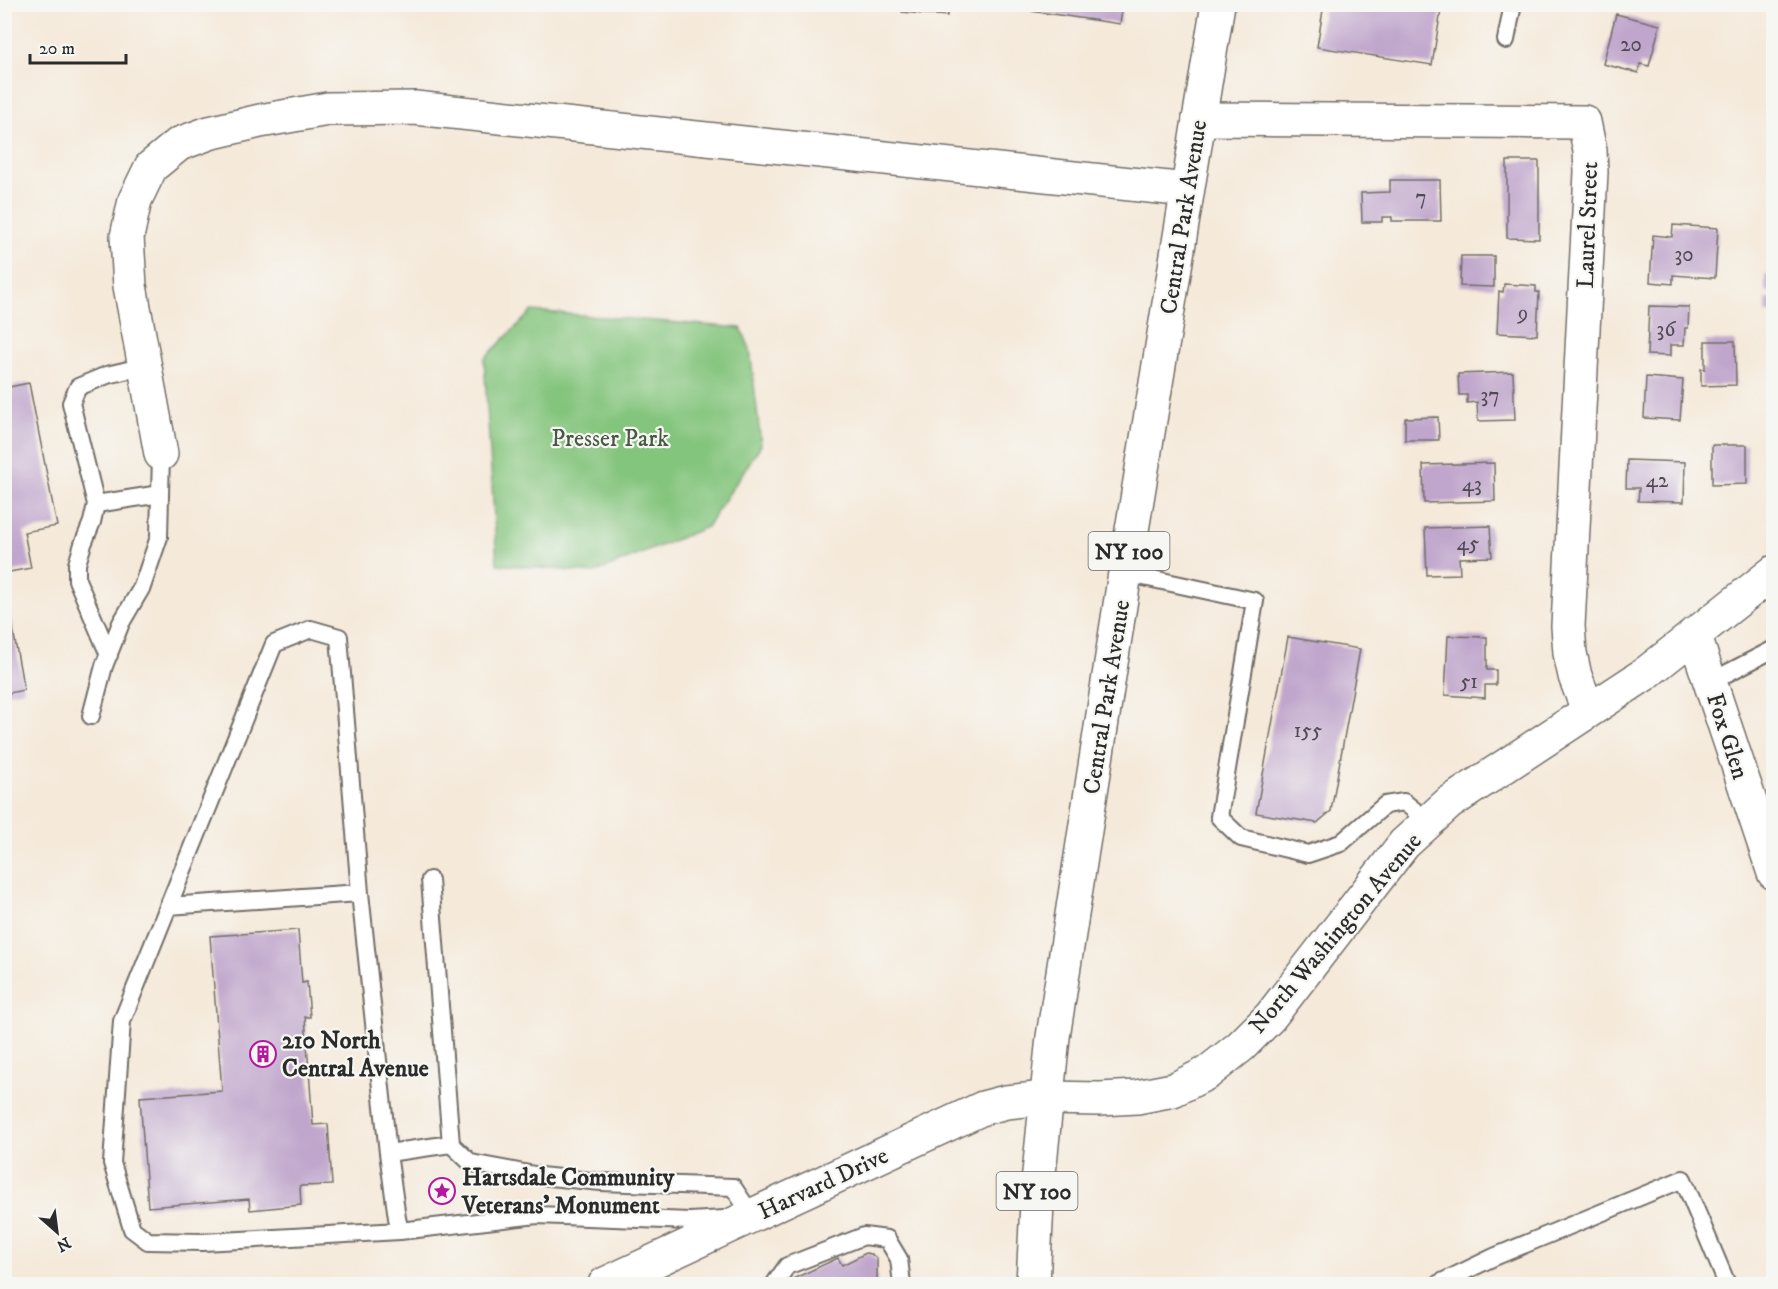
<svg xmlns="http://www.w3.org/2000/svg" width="1778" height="1289" font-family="'IM FELL DW Pica',serif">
<rect width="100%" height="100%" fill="#f6f6f2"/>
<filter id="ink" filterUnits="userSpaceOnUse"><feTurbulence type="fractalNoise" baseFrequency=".0167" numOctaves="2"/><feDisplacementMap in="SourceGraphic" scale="12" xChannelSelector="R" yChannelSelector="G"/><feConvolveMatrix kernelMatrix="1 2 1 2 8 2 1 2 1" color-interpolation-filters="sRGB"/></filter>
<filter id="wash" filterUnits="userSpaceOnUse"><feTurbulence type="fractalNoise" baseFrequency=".008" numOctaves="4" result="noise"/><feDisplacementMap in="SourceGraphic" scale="24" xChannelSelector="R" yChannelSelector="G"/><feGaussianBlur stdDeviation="1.35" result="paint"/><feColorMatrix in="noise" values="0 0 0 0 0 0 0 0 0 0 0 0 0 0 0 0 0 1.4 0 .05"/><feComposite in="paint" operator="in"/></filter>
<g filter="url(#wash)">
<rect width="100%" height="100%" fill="#f5e9d9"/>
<path fill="#84c57d" stroke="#587854" stroke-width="1.5" d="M532,311L741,328L750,349L761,445L707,527L594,573L497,564L484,359Z"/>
<g id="blocks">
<path fill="#c0a6cc" d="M902,4H948L947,16L902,12Z
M1032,4H1123L1120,24L1032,11Z
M1324,4H1442L1432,65L1317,47Z
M1616,14L1660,25L1649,66L1640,64L1638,73L1603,64Z
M1507,161H1539V239L1507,238Z
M1390,180H1440L1441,221H1392V217H1382V222H1362L1361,193L1390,192Z
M1673,225L1718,228L1715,278L1673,275V284L1650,282L1653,235L1672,237Z
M1461,256H1494V287L1460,286Z
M1765,274H1774V292H1765Z
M1504,284L1536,286V292H1539L1537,335L1497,333L1499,291L1503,292Z
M1766,299H1774V313H1766Z
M1649,306L1689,307L1688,328H1685L1684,345H1670V356L1647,355Z
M1705,341H1735L1736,385L1701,386V369H1705Z
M1513,372L1515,420L1478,421L1477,402L1467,403V395H1459L1458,374Z
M1646,377L1683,380L1680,420L1644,418Z
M29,383L57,526L24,532L31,568L4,573V388Z
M1438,417L1439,440H1405V418Z
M1712,445H1747V484L1712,485Z
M1627,460L1685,462L1684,502L1638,501L1639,488H1626Z
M1494,463L1495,501L1424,503L1423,465Z
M1490,526L1492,557L1459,558L1460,574L1427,575L1425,528Z
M6,592L24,690L4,694V593Z
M1448,636L1487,637V670H1496V685H1485V698L1445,695Z
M1288,637L1360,649L1331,811L1317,823L1256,813Z
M298,930L302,983L307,982L310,1017H305L313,1125L328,1124L332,1185L300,1186L301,1205L250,1210L249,1199L148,1207L140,1097L222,1091L210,936Z
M866,1253L871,1254L877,1259V1284H782L838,1258L842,1265Z"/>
</g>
</g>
<g filter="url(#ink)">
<use href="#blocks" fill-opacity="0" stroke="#726e68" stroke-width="1.5"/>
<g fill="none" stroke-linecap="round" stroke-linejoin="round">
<defs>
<path id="lane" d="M1506,40L1513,4
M96,504L160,494
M1125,573L1255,601L1219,817L1241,838L1308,854L1341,843L1385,805L1404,802L1429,822
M109,655L77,580V564L83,544L92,522L96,504L71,403L78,387L107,375L145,366
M1710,682L1774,649
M91,716L104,666L121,623L142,587L159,537L161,454
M430,880L451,1144L471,1163L540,1176L601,1182L733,1187L745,1205
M168,906L360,893
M388,1153L451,1144
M400,1231L397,1218L388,1153L360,893L339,637L311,629L274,644L122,1021L112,1163L132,1229L148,1241L203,1242L400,1231L537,1215L690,1221L724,1219
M776,1284L775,1283L787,1266L864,1236L887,1239L899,1259L902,1284
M1438,1284L1494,1257L1683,1179L1727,1284"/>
<path id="street" d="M1199,119L1584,122L1590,151L1591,172L1568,626L1570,653L1575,676L1588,710
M161,454L130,286L127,237L135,200L151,167L179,144L209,133L260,121L328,109L415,108L1187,190
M1694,634L1774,873
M605,1284L983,1108L1006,1102L1046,1098L1100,1099L1137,1097L1173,1090L1207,1073L1241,1046L1270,1017L1404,844L1449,803L1645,674L1774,572"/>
<path id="primary" d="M1033,1284L1038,1183L1053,1037L1125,573L1218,4"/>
</defs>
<use href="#lane" stroke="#726e68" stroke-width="20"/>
<use href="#street" stroke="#726e68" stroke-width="36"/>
<use href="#primary" stroke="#726e68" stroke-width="36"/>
<use href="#lane" stroke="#fff" stroke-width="16"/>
<use href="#street" stroke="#fff" stroke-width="33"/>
<use href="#primary" stroke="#fff" stroke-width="33"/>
</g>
</g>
<defs>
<symbol id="building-ring" viewBox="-11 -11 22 22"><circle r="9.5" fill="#f6f6f2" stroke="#b5179e" stroke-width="1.5"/><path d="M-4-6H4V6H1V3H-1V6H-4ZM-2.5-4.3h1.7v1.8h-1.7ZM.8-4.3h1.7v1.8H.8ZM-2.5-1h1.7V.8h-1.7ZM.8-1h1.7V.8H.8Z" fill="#b5179e"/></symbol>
<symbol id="sight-ring" viewBox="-11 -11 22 22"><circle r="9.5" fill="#f6f6f2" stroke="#b5179e" stroke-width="1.5"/><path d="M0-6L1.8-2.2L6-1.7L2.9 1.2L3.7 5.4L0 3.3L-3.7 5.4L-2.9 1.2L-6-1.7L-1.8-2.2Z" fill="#b5179e"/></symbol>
</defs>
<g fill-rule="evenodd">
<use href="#building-ring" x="248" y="1039" width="30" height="30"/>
<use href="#sight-ring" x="427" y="1176" width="30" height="30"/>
</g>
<g text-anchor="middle" stroke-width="4.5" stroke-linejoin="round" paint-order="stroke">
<g font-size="21" fill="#504a53">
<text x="1631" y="51">20</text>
<text x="1421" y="204">7</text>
<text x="1684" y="261">30</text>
<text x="1523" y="320">9</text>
<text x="1666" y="336">36</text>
<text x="1490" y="402">37</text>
<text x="1657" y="487">42</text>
<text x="1472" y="491">43</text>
<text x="1468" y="550">45</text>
<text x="1469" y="688">51</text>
<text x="1308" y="737">155</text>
</g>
<g fill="#f6f6f2" stroke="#686867" stroke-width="1.5">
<rect x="1088.5" y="532" width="81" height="38" rx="4.5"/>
<rect x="996.5" y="1172" width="81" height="38" rx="4.5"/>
</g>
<g font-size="22" font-weight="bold" fill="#2b2b2b">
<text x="1129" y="559">NY 100</text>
<text x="1037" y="1199">NY 100</text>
</g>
<g font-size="24" fill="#2b2b2b" stroke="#f6f6f2">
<text transform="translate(1183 217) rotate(-81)" y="8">Central Park Avenue</text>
<text transform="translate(1587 225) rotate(-88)" y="8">Laurel Street</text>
<text transform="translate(1106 697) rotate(-81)" y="8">Central Park Avenue</text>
<text transform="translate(1728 736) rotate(72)" y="8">Fox Glen</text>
<text transform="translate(1335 933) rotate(-50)" y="8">North Washington Avenue</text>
<text transform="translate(823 1183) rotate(-25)" y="8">Harvard Drive</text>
</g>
<g font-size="24" fill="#465944" stroke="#f6f6f2">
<text x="610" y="446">Presser Park</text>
</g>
<g font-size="24" font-weight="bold" fill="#2b2b2b" stroke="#f6f6f2" text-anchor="start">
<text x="282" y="1048">210 North<tspan x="282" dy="28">Central Avenue</tspan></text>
<text x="462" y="1185">Hartsdale Community<tspan x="462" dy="28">Veterans' Monument</tspan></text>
</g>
</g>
<rect width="1778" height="1289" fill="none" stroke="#f6f6f2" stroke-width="24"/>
<g transform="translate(57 1232) rotate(152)" stroke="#f6f6f2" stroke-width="4.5" paint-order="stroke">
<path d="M0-4.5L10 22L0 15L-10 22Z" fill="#2b2b2b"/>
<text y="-9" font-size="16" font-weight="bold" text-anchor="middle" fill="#2b2b2b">N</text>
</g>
<path d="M30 54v9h96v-9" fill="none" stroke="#2b2b2b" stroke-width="3"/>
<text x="39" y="54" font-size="18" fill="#2b2b2b" stroke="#f6f6f2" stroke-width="4.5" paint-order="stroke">20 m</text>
</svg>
